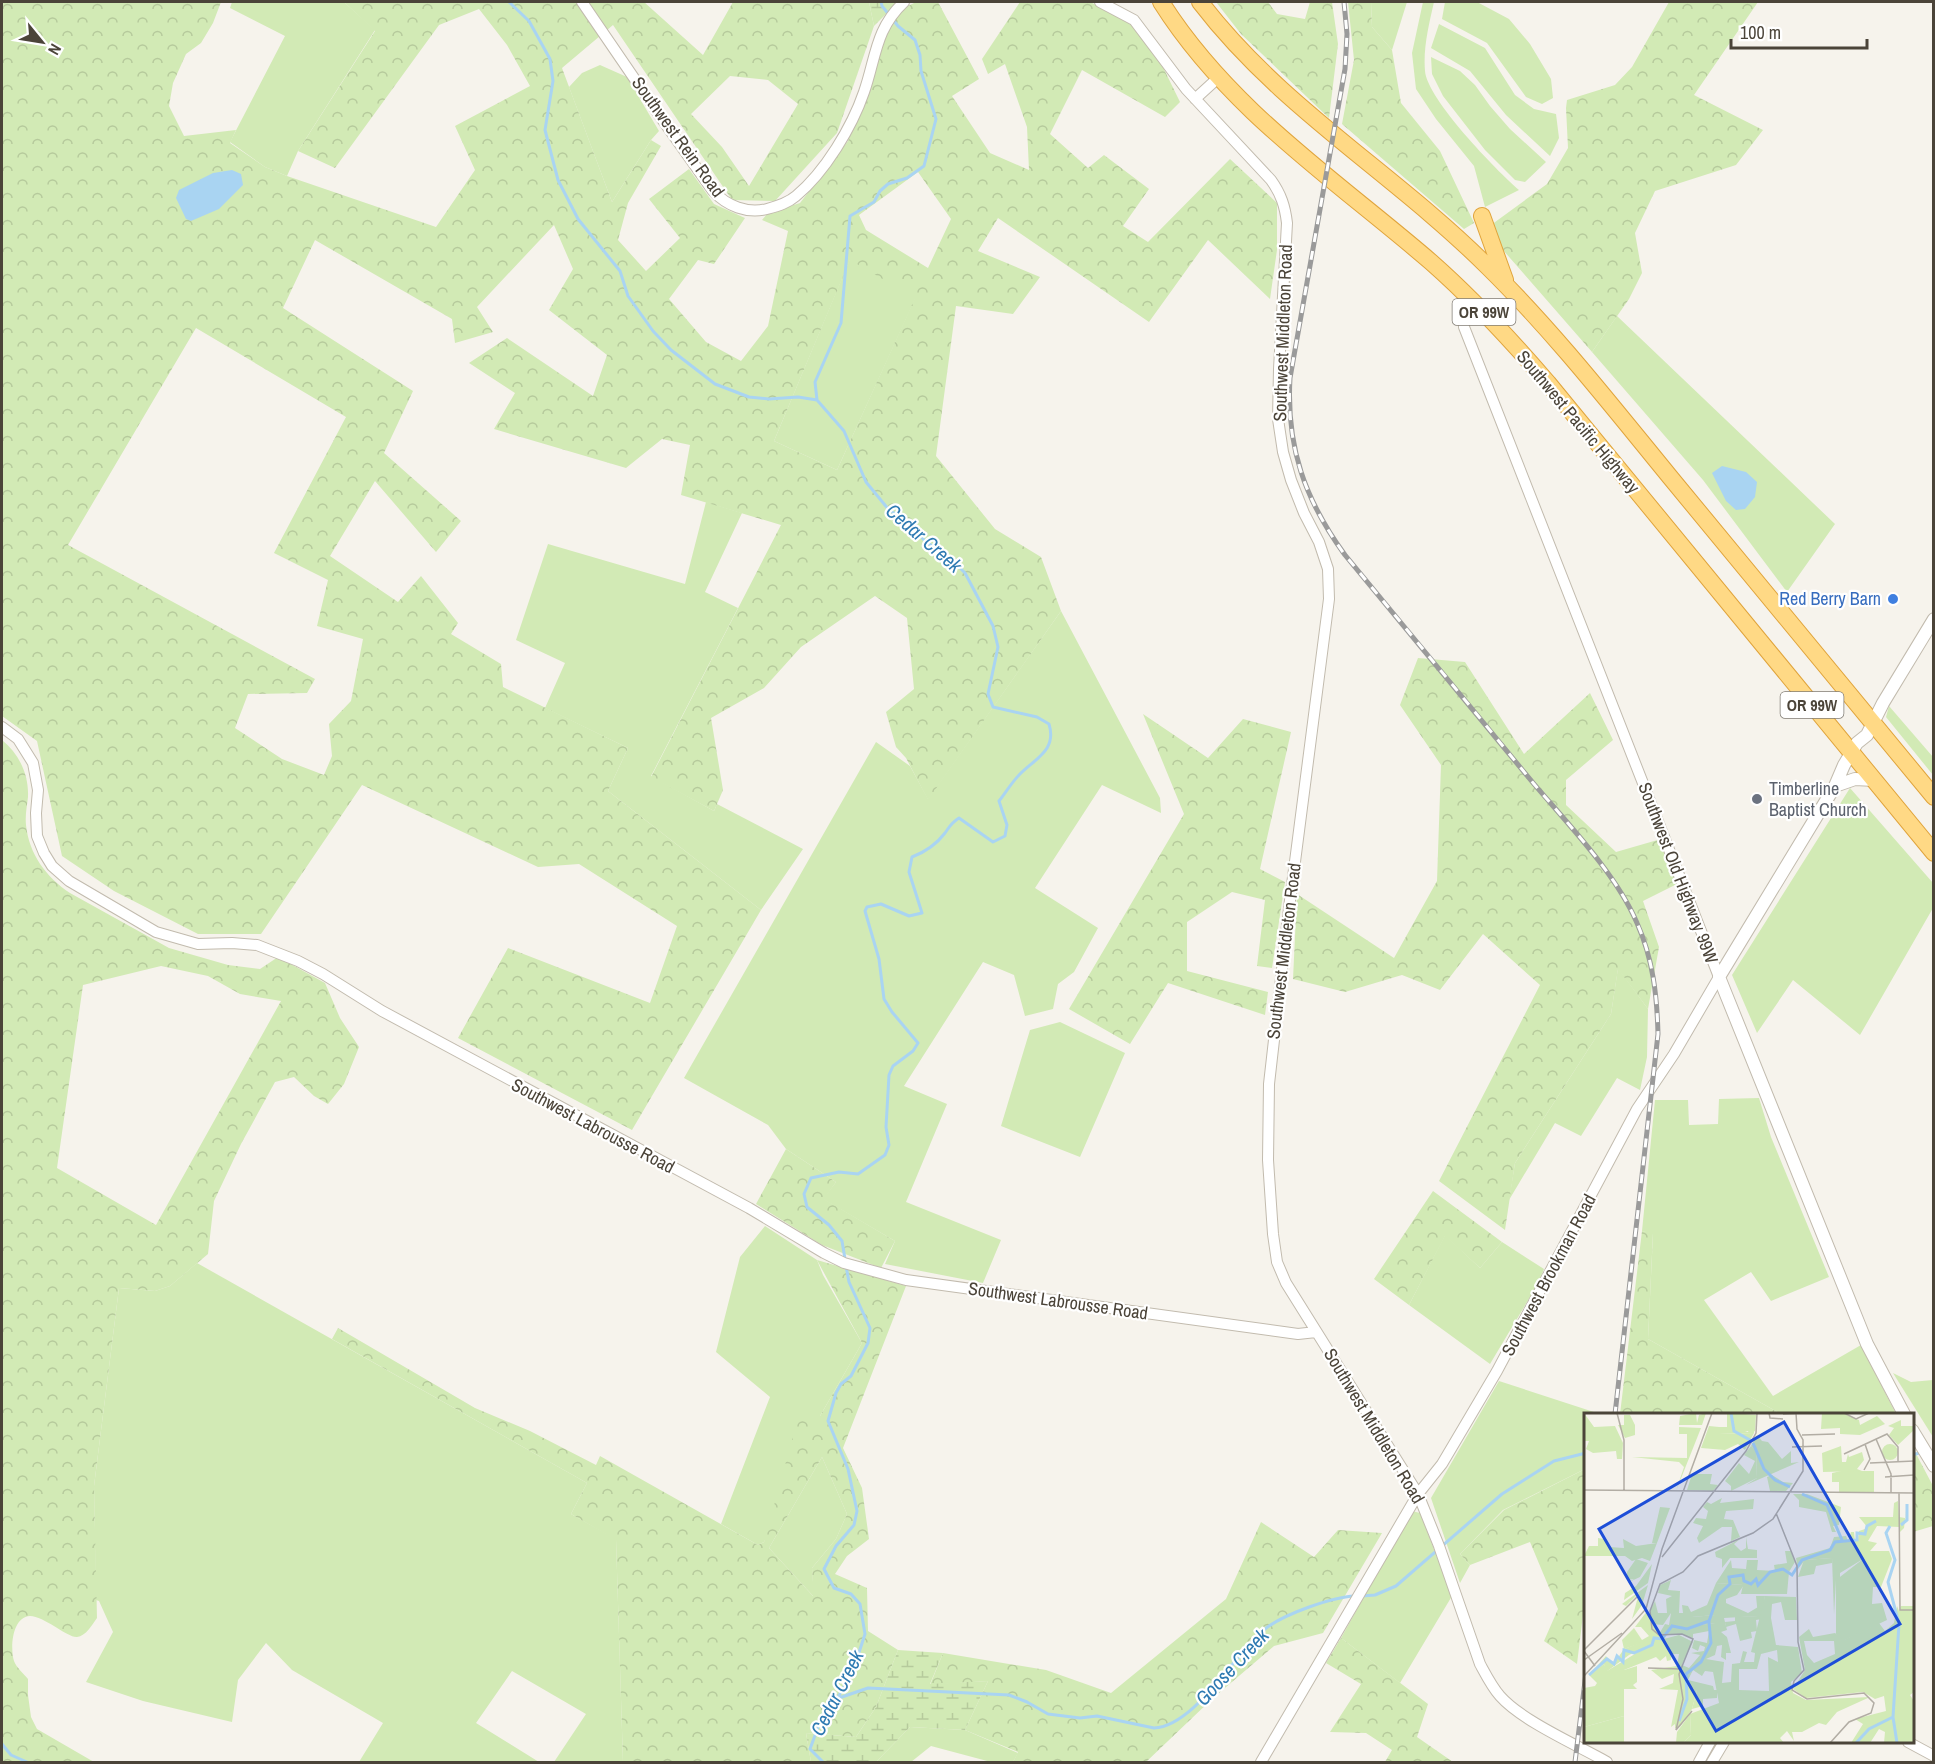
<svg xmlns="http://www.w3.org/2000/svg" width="1935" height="1764" font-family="'Archivo Narrow',sans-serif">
<defs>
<pattern id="forest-crowns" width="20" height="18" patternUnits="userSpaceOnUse" patternTransform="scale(1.5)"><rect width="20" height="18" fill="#d2eab5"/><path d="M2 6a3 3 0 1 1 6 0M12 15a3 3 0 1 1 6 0" fill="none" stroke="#b6ca9c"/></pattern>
<pattern id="wetland-marsh" width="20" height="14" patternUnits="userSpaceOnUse" patternTransform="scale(1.5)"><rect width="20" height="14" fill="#d2eab5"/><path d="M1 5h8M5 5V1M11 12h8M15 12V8" fill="none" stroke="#b6ca9c"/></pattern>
</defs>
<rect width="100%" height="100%" fill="#f6f3ec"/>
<path fill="#d2eab5" d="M232,2H344L375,30L298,151L287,176L265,167L230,142L285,36L230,8Z
M1371,2H1407L1392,50L1372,27Z
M1423,2H1434C1429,24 1423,48 1425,71C1427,99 1497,171 1519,190L1485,207L1474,166L1436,119L1416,89L1412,53Z
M1445,2H1477L1509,19L1530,44L1551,79L1553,98L1542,104L1526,97L1487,43L1442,19Z
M1439,24L1485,48L1515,95L1534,109L1556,114L1559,138L1550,156L1506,115L1470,71L1431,48Z
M1431,57L1460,71L1475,85L1490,106L1510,129L1546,162L1525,182L1515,180L1485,150L1443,96L1432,74Z
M600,65L627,77L659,131L651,140L612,202L569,87L582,73Z
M850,259L916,297L837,470L774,441Z
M1617,316L1835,524L1787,592L1703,480L1592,352Z
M706,502L742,513L705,592L738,608L651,776L714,811L717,804L803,849L761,910L608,791L628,748L545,708L565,663L516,640L548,544L685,584Z
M1061,611L1160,798L1161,813L1102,785L1035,888L1098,928L1074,972L1058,984L1053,1009L1025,1016L1014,975L983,962L904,1086L947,1104L906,1202L1001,1240L983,1283L885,1264L895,1241L823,1199L836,1182L786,1149L768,1125L684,1078L876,742L910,766L928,799Z
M1889,706L1933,757V775L1886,717Z
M1850,788L1933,883V908L1860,1035L1793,980L1757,1033L1732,975Z
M1618,968L1648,1009L1647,1057L1640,1090L1617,1078L1581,1136L1555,1123L1509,1200L1515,1163L1611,1014Z
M1060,1022L1125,1053L1080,1157L1001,1126L1030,1030Z
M1759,1098L1771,1137L1829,1277L1771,1301L1751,1272L1704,1300L1773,1396L1861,1345L1896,1414H1781L1648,1339L1653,1234L1642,1231L1655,1100H1688L1689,1125L1718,1124L1719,1099Z
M765,1226L817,1260L823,1275L862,1343L820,1416L764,1542L758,1545L721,1524L770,1397L716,1352L740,1257Z
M1445,1235L1480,1268L1502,1242L1544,1269L1539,1282L1490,1364L1409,1305Z
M197,1263L587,1483L571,1514L616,1539L623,1762H554L586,1714L512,1671L476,1723L539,1762H359L383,1723L292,1670L266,1643L238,1680L232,1722L143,1701L86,1682L113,1632L99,1601L96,1600L94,1486L119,1288L155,1291L170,1286Z
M1893,1373L1911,1382L1933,1380V1437Z
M1499,1381L1600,1414H1586L1585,1469L1503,1510L1460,1554L1470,1565L1460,1583L1431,1498Z
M822,1457L847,1514L836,1539L812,1568L814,1597L769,1548Z
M1412,1511L1420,1513L1452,1596L1400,1683L1341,1638Z
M910,1727L965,1730L1018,1753L1013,1762H991L931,1746L911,1762H876Z"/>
<path fill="url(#forest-crowns)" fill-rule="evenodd" d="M2,2H221L213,23L201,43L186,54L173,83L169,106L184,136L236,130L230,143L265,167L287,176L436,227L475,170L455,126L530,86L507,45L479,9L439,25L335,168L298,151L375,31L344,2H644L703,55L733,2H869L874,26L837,133L775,201L732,200L613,25L562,68L612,202L651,140L661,146L628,203L618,240L646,271L680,238L649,199L689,169L714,204L745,218L714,264L698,260L669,299L706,342L741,361L768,326L788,231L762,220L768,213L800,203L848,141L886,30L906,7L916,2H938L979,79L952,96L990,153L1029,170L1027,127L1005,64L988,74L982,59L1020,2H1090L1133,22L1160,61L1180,102L1165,117L1082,70L1050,134L1088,168L1104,155L1149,189L1123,226L1148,242L1230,159L1277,203V250L1270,299L1208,240L1149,322L998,218L978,251L1040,277L1013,314L956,306L936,456L995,529L1041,557L1061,611L928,800L906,758L896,747L886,712L914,689L907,618L875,596L801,647L764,688L711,718L723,790L714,811L651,777L781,525L681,495L690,445L662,439L626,468L494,429L515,393L469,363L507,338L593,396L607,355L549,310L573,269L554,225L477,307L493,332L455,343L452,319L315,240L283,308L413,391L384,453L461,521L436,552L375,481L330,556L398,602L421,576L458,623L451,634L501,664L503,687L628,748L608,791L761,910L632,1130L458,1038L508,948L650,1003L677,926L579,864L538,867L362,785L261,934H198L114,891L62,856L37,741L2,716ZM730,76L768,80L798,104L749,186L722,147L691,114ZM918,172L951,219L928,268L866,230L859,215ZM850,260L915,298L837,470L774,441ZM196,328L346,417L274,553L328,580L317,626L363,639L351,701L329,724L332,756L324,775L282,759L235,728L248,694L307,693L315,679L68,545Z
M1216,2H1268L1277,14L1305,19L1310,2H1332L1338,44L1329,118L1241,34Z
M1348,2H1371L1372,27L1392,50L1401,103L1440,151L1474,223L1464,229L1342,124L1354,60Z
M1669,2H1758L1694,95L1763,130L1736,165L1655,191L1635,233L1642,273L1629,299L1592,352L1503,250L1491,225L1547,184L1568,148L1566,108L1567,100L1615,85L1632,67Z
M1418,658L1465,662L1524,754L1590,693L1613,740L1566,780V805L1616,852L1661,839L1679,883L1643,901L1659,947L1648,1009L1618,969L1611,1014L1515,1163L1505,1230L1439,1181L1540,985L1483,934L1440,990L1402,975L1345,992L1293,979L1297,894L1394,958L1437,881L1441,765L1400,705Z
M1143,714L1208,758L1243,719L1291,732L1260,869L1285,882L1272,968L1257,966L1265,900L1232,892L1187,922V971L1268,992L1265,1015L1168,983L1130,1044L1069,1009L1184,814Z
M2,740C19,754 29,774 28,797C27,806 25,815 26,825C29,854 46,877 70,893L169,948L228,965L260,969L278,957L325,983L340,1018L359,1047L344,1084L328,1104L314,1096L294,1077L275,1082L241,1144L214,1201L208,1254L170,1286L155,1291L119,1288L94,1486L97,1618C92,1625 86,1636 77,1637C68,1638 44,1616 30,1616C12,1617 10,1648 14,1661C16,1667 24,1674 28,1679V1695L31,1717L37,1729L94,1762H2ZM161,966L208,976L240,994L281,1001L156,1225L57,1168L83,985Z
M786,1149L836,1182L824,1199L895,1241L881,1268L822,1245L756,1204Z
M1433,1191L1502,1242L1480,1268L1445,1236L1409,1305L1374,1279Z
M1642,1231L1653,1233L1648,1339L1781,1414H1620Z
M817,1260L906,1286L843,1448L862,1488L869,1539L847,1556L835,1574L867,1588L868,1631L898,1650L876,1707L856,1737L806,1733L811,1762H623L616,1540L571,1514L587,1483L332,1339L338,1328L475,1408L530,1431L596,1465L600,1456L758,1545L764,1542L799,1414L820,1416L862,1343ZM822,1457L847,1514L836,1539L812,1568L813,1596L769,1548Z
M1913,1448L1933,1486V1526L1913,1532Z
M1585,1469L1586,1590L1577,1664L1544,1641L1558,1609L1530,1542L1470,1565L1460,1554L1504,1510Z
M1261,1522L1314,1557L1338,1530L1382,1533L1323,1633L1274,1646L1212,1699L1146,1762H1013L1018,1752L965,1730L988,1681L930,1685L943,1653L1046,1670L1111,1693L1226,1599Z
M1341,1638L1428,1704L1417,1737L1453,1762H1385L1392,1750L1366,1733L1330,1732L1361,1684L1326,1663Z"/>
<path fill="url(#wetland-marsh)" d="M869,2H898L874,26Z
M898,1650L943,1653L930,1684L988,1681L965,1730L910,1727L876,1762H811L806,1733L856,1737L876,1707Z"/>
<path fill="#a9d4f2" d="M232,170L241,174L243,185L219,209L191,221L186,219L176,198L179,190L213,173Z
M1722,466L1746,472L1757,482L1755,497L1745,509L1736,510L1726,501L1712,473Z"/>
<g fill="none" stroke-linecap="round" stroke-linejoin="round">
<path stroke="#a9d4f2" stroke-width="3" d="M509,2L529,21L550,59L553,81L545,130L558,180L578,219L620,271L628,296L653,331L671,350L715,384L749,397L769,399L798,397L817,400
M845,1259L842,1241L829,1225L807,1207L804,1194L811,1178L839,1172L858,1174L885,1155L889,1145L886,1127L889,1075L893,1066L913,1051L918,1043L892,1012L884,999L879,959L865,911L867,907L881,904L909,916L922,913L909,872L912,857C925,852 936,845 945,833C950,826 951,823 959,818L993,842L1005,836L1007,825L999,801C1006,792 1012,782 1020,774C1036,758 1057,750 1049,724L1037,717L993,707L988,694L998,647L993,626L965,573L948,556L926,542L905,520L889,510L866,482L844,431L817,400L815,382L841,323L850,216L874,202L880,191L888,184L907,178L924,166L936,119L921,71L920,55L915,40L898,26L882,6L881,2
M1912,1455L1923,1452
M1362,1596L1375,1595L1396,1586L1502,1494L1554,1461L1586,1453
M839,1698L868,1688L1009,1695L1027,1702L1048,1714L1080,1718L1097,1716L1154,1728C1195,1726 1234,1654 1265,1629C1284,1614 1332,1597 1355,1596
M2,1744L11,1755L27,1762
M823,1762L810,1749L824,1711L837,1699L853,1671L865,1634L860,1604L851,1594L834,1588L824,1569L836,1546L854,1525L857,1511L848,1469L828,1421L836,1393L841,1384L851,1376L868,1343L870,1328L849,1282L846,1266"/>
<defs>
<path id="minor" d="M582,2L662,119L713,191C727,206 747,214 767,209C778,206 788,203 796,196C825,172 852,127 864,92C876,58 875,29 904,2
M1100,2L1134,20L1186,89L1271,180C1281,194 1285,206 1287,223L1279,369L1278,419L1283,452L1291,480L1304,513L1319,542L1328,569L1329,599L1289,908L1269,1084L1268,1160L1273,1234L1277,1262L1286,1283L1418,1494L1439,1546L1480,1664C1486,1675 1492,1687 1500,1696C1522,1721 1577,1745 1607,1762
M1195,99L1218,78
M2,727L18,739L33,763L38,790L36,813L37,836L44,853L52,866L69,881L156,932L198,944L232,943L257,945L298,961L323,974L382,1011L749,1208L824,1253L844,1263L906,1280L1298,1334L1316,1332
M1908,1742L1934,1756
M1261,1762L1418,1494L1442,1464L1497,1371L1637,1109L1674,1054L1719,977L1464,327
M1699,1762L1710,1742
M1712,1762L1724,1742"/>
<path id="tertiary" d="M1835,786L1855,779L1874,780
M1904,1414L1867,1344L1719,977L1835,786L1844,765L1857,743L1867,735L1883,703L1934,619
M1912,1430L1934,1466"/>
<path id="trunk" d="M1161,2C1229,110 1336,180 1431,262C1473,299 1511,340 1548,383L1934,853
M1200,2C1282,109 1394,173 1488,267C1554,332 1611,405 1670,477C1758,583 1846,690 1934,797
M1482,216L1505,280"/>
</defs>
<use href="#minor" stroke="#c2bbae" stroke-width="12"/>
<use href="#tertiary" stroke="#c2bbae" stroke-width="14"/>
<use href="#trunk" stroke="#e0a43c" stroke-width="18"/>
<use href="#minor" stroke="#fff" stroke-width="10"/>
<use href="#tertiary" stroke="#fff" stroke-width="12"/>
<use href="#trunk" stroke="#ffd985" stroke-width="16"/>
<defs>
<path id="rail" d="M1344,2L1347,34L1345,69L1290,378C1286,447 1305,500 1345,555C1408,631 1471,707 1534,784C1568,824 1617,875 1637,923C1653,959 1657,995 1658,1034L1615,1414
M1575,1762L1586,1673"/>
</defs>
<use href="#rail" stroke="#9a9a9a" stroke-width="5"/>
<use href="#rail" stroke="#fff" stroke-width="3" stroke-dasharray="9" stroke-linecap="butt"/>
</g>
<circle fill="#3f7fe0" stroke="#fff" stroke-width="2" cx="1893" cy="599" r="6"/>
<circle fill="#6b7280" stroke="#fff" stroke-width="2" cx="1757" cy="799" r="6"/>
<g text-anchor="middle" stroke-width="4.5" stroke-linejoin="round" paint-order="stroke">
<g fill="#fff" stroke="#817c74" stroke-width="1.5">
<rect x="1452.5" y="299" width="63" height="26" rx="4.5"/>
<rect x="1780.5" y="692" width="63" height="26" rx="4.5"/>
</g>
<g font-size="16" font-weight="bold" fill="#4b4439">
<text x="1484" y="318">OR 99W</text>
<text x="1812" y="711">OR 99W</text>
</g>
<g font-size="18" fill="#4b4439" stroke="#fff">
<text transform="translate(678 137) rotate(54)" y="6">Southwest Rein Road</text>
<text transform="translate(1283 333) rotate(-88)" y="6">Southwest Middleton Road</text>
<text transform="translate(1578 422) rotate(50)" y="6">Southwest Pacific Highway</text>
<text transform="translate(1678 873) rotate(69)" y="6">Southwest Old Highway 99W</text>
<text transform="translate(1284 951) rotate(-83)" y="6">Southwest Middleton Road</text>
<text transform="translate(593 1126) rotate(28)" y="6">Southwest Labrousse Road</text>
<text transform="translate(1549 1275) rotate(-62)" y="6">Southwest Brookman Road</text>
<text transform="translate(1058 1301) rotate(8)" y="6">Southwest Labrousse Road</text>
<text transform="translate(1374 1426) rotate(59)" y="6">Southwest Middleton Road</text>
</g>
<g font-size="18" fill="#366cbe" stroke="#fff" text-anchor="end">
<text x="1881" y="605">Red Berry Barn</text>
</g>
<g font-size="18" fill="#5b616d" stroke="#fff" text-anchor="start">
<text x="1769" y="795">Timberline<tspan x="1769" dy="21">Baptist Church</tspan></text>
</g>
<g font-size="20" font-style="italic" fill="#2e7ab2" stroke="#fff">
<text transform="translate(924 538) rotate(41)" y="7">Cedar Creek</text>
<text transform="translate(1232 1667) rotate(-47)" y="7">Goose Creek</text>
<text transform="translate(837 1693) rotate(-63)" y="7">Cedar Creek</text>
</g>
</g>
<g transform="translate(1584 1413)">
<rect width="330" height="330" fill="#f6f3ec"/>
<path d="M112,0L113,10L115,2L122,0L118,12H95L96,3ZM40,2H46L51,12V22L41,25L34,12H40ZM317,7V13H330V17L314,32L305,22L310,15L304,13ZM125,13L135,14V21L170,20L161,37L154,31L141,37L117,35ZM95,14L117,15L92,78L100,54L95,49L48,44L103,45V21H95ZM167,33L172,37L173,65L147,78V73L141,68L155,50L165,61L171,48L160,42ZM257,58H290V79H255V69H248V60ZM108,61H128L126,71L134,72L129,78L103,77ZM188,62L199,69L209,70L202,78H186L183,64ZM76,94L86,95L73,130H68ZM201,138H207L211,149L205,159L203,181H157L159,172L132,170L147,147L148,155L162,156L163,147H174L173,157L191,158L190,152L203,150ZM248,145V150L232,153L230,161L214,164L220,147ZM52,146L64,150L56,164L43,170L50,166L43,167V159ZM279,146H308L297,174H289L288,191L298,190L303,207L259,228L252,221V167ZM172,183H181L178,206L172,207L173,218L167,219L168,225L156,228L152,211L142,214L141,209L151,208V204L174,203ZM131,202V210L108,213V204ZM53,253V269L49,272L53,276H40V257ZM113,277H133V285L119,286V293L108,296ZM106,301L107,322L99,330H92L93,319ZM40,303V330H0V314Z" fill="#d2eab5"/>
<path d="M0,0L10,14L31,13L39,30L38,46H33L32,38L9,40L2,36L5,28H0V34ZM143,0H153L155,16L164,19L166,14H171L170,20L135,21V14H143ZM238,0H258L275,7L276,12L293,3L301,11L276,22L256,21V15L237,16ZM173,22L178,28L184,29L198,46L207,38V50L215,49L162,72L173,65L172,37L167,33ZM298 39a8 8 0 1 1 16 0a8 8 0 1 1-16 0ZM257,33L258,49H262L264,41L265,44L278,39L280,47L273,56L278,58L239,59L238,40ZM209,81H223L257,94L255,112L249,113L252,119H248L242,99L215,94V87ZM138,85L136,90L170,86L169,96L142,98L140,106L149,107L156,124L147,128L148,114H138L115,130L113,125L119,113L109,110L112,105L122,106L124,98L119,94L123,89L127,91ZM314,88L315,104L321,105L323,91L320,115L316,119L315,114L293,113L284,128L293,130L286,138H305L308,146H279L256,160V167H252L250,202L248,145L221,147L214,156L212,145L246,135L250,124L262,123L264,128L267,119H270L271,128L274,127L275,118L284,115L275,104H309L310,90ZM162,124L164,136L173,137V145H146L138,155V146L132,144L131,139L156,126L150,131L157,138L162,135ZM14,125L20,126L25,134L40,135L39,126L52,133L73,130L66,148L58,145L48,148L41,143H0L5,133H14ZM68,151L64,170L40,187L41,180L52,173ZM87,167L84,177L96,178L95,200H99L98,192L104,193L107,199L123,192L132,170L160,172L153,182L142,186V190L164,200L174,194V203L140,205L143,217L137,219L143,224L147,240H142V247L137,244L138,232L133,233L131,242L122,246L140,249L138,270L147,269L148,251L156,250L159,238L163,239L160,249H170L171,240L167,239L181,183L212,184L213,207H201L197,189L188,191L187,205L192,232L214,234L218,260L207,269L209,280L222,287L286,284L253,299L242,312L235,310L218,319H208L210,328L203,318L196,325L200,330H99L107,322L106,301L135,290L129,259L121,258L118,263L109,257L104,267L129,273L130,277H113L108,296L96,314L91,315V311L87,314L94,277L75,276L89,270L90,261L78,266L67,257L93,253L95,241H87V247L83,248L82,243L76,248L72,244L40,257V303L0,314V275L11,273L13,270L5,262L20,251L23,258L72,228L95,222L109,229L98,252L105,255L116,242L107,240L120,238L121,234L116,232L114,238L108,235L110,227L123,230L125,218L109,221V225L96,221H75L81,211L85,212L87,200L79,212L67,211L66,198L71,188L74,200H83L82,186L88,183L74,180L76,172ZM131,202V210L108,213V204ZM193,237L194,249L184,244L185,278L155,277V256H173L177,241ZM64,172L58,192L48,206L55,180L42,193L38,191ZM313,193L315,198L317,193H330V279L326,282L330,288V330H300L301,319L295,316L286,330H267L279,311L271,306L302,298L300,283L291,286L279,279L222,285L209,276L221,257L215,224L225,216L229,224L251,220L260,227L295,210L301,218L310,210ZM220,228H250L251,241L230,250L223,242ZM63,198L76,224L40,236L38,227L50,215L58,227L65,223L57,214H51Z" fill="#d2eab5" fill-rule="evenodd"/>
<path d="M71,224L82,225L45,242L22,259L20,251L7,260L22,243L26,249H31L40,236Z" fill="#d2eab5"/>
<path d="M150,0L172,2L171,18H150Z" fill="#d2eab5"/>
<path fill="none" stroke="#a9d4f2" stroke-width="3" d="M147,0L150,18L166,27M169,30L180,56L191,67L206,74M218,81L243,92L258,127M317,112L323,107V91M306,113L302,120L311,147L304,169L315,211L309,304L313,330M5,262L23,246L30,251L33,243L39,249L40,237L50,240L68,232L70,225L78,226L88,213L103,216L125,208L134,182L146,171L145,164L159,162L160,168L167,171L172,166L174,172L186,159L199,156L208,162L218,147L246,137L251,129L273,127V120L281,121L283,113L292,108M95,308L103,286L102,261L117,249L127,230L125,209M272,330L285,316L309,304"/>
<path fill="none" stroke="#b2ada4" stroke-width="1.5" d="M33,0L40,27V78M185,0L186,5L199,6M260,0L272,6L285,0M199,1L219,0M218,22L251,21M292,26L307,61V80M208,34L238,33M260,41L303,21L314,34V48M286,50L330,48M280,57L286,46L281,31M301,64L330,62M0,77L330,80M315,80L316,197H330M192,100L213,153L214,229L220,257L210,268L208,277L223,286L280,280L290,290L287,300L265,309L246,330M78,144L162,38L172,20L173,0M0,237L54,183M0,238L11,253M0,247L38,220M64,255L97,256M0,263L62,196L78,136L128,0M108,298L92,317L99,286L95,261L109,226L98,221L75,222L68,216L66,198L76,171L99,159L114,143L169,120L189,106L219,58V27L213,16L212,0M218,330H238"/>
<path fill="#1d4ed8" fill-opacity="0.15" stroke="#1d4ed8" stroke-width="3" d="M200,9L316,211L132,318L15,116Z"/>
<rect width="330" height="330" fill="none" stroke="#4b4439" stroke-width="3"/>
</g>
<rect width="1935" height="1764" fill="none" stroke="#4b4439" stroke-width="6"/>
<g transform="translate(42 42) rotate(120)" stroke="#ffffff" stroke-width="4.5" paint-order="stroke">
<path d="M0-4.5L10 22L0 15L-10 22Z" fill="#4b4439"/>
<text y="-9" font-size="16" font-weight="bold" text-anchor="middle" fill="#4b4439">N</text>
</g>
<path d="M1731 39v9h136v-9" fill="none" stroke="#4b4439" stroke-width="3"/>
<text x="1740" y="39" font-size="18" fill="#4b4439" stroke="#ffffff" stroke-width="4.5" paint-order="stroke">100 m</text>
</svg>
